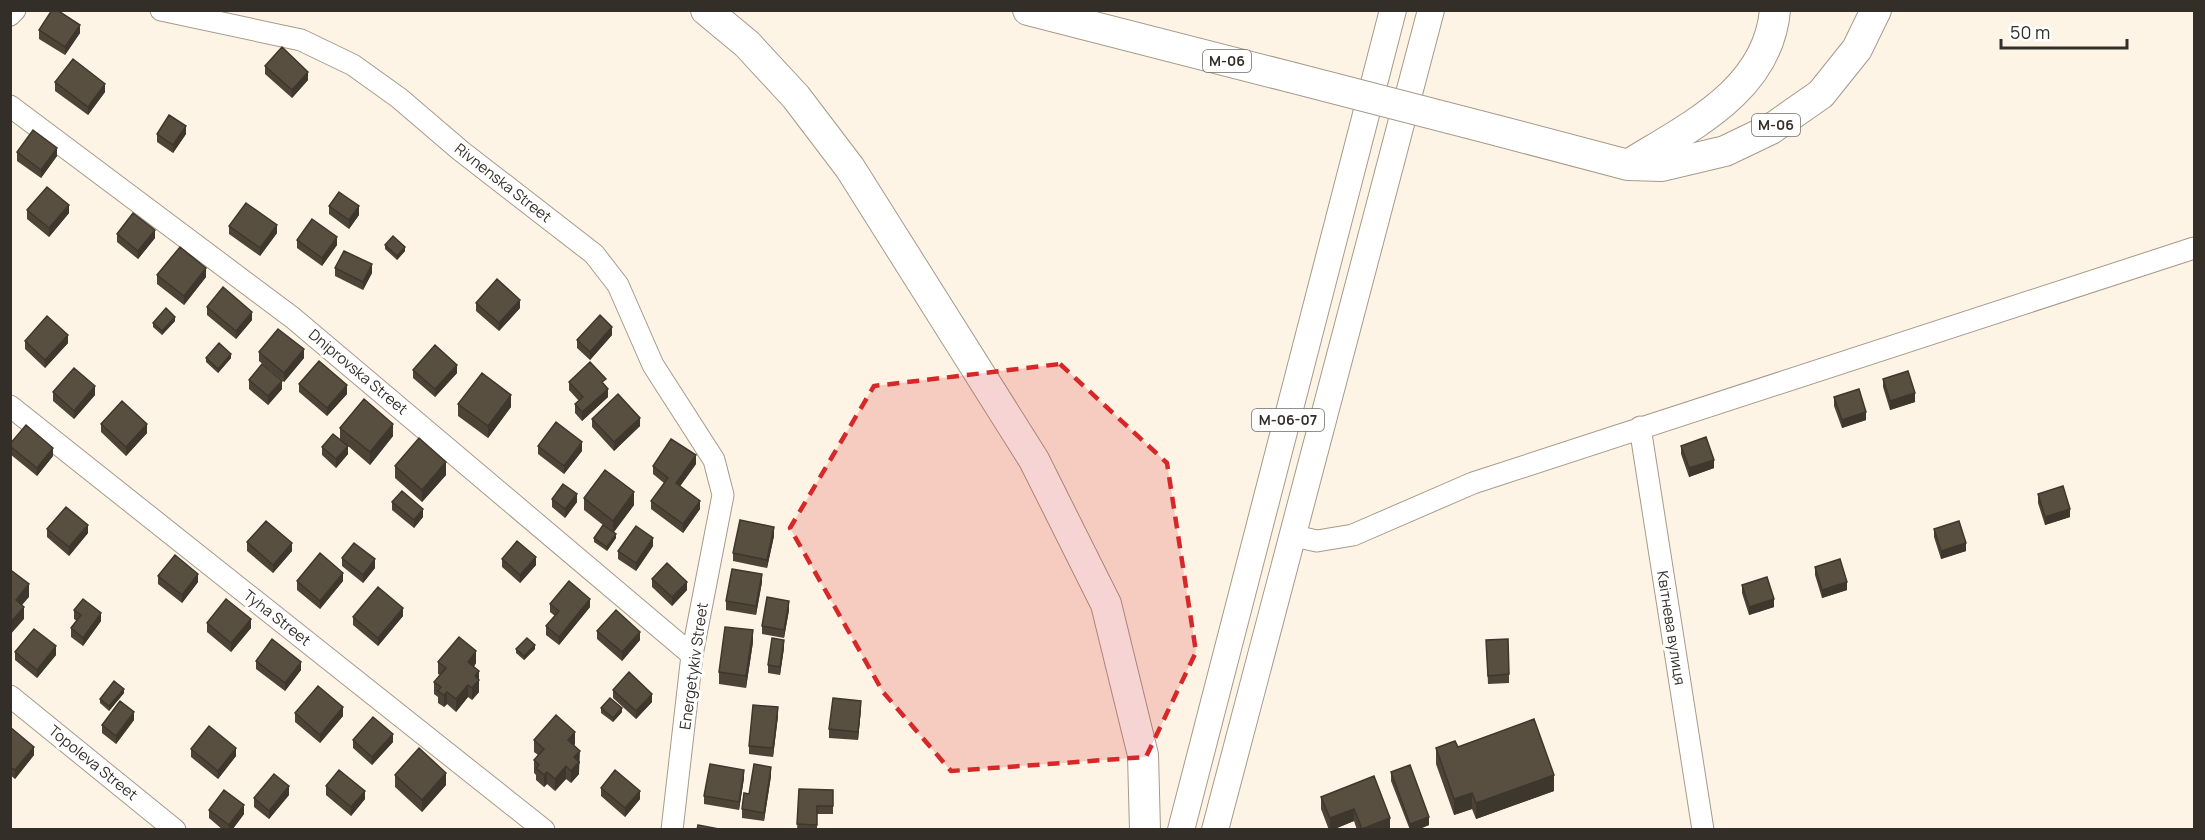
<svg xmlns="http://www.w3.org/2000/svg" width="2205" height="840" font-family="Manrope,sans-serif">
<rect width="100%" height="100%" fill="#fef4e6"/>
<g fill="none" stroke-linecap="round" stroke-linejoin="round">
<defs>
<path id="minor" d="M161,10L301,40L353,65L399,98L461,151L594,254L618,285L653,365L714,460L723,495L692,655L672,830
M10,15L15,10
M10,106L293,318L692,655
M10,406L544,830
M1640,427L1703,830
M1294,536L1317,541L1353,535L1473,483L2194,248
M10,696L175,830"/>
<path id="major" d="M1181,830L1393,10
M1215,830L1431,10"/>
<path id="highway" d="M706,10L747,44L796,97L850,168L1034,460L1106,604L1143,755L1145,830
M1028,10L1290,77
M1499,131L1628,165L1662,166L1725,151L1771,129L1821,94L1857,49L1876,10
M1628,165C1689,127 1768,91 1775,10"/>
</defs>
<use href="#minor" stroke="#a69a8a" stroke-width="23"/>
<use href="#major" stroke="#a69a8a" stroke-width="28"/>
<use href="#highway" stroke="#a69a8a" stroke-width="32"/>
<use href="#minor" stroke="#fff" stroke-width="21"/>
<use href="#major" stroke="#fff" stroke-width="26"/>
<use href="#highway" stroke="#fff" stroke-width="30"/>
<defs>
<path id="highway-bridge" d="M1290,77L1499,131"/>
</defs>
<use href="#highway-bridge" stroke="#a69a8a" stroke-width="32" stroke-linecap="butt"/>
<use href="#highway-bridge" stroke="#fff" stroke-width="30"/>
</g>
<path fill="#4d4437" d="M39,30L80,33L65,55L39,39Z
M265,66L308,80L292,98L265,74Z
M55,82L105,92L88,115L55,91Z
M157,134H186L173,153L157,142Z
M17,152L57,156L41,178L17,161Z
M329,206L359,215L349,229L329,214Z
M27,210L69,213L49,237L27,219Z
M229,226L277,233L260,256L229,234Z
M117,234L155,238L138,259L117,242Z
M297,240L337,245L322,266L297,248Z
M385,245L405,251L397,260L385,249Z
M335,268L372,273L363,290L335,276Z
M157,275L206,277L184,305L157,284Z
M476,303L520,308L499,331L476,311Z
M207,307L252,320L236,339L207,315Z
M175,321L162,335L153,327V323Z
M612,335L590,360L577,348V340Z
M25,341L68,343L45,368L25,349Z
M259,352L304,358L284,382L259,361Z
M206,358H231L218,373L206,362Z
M413,370L457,373L435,397L413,378Z
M1883,379L1915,402L1890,410L1883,387Z
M249,380L282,389L268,405L249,389Z
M569,382L606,386L608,397L582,421L575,413V404L579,401L569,390Z
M299,384L347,394L327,416L299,392Z
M53,392L95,395L74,419L53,401Z
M1834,397L1866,420L1842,428L1834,406Z
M458,404L511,407L488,438L458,416Z
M592,419L640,426L614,451L592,427Z
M101,424L147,433L126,456L101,432Z
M340,428L393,436L370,465L348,446V454L336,468L322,455V447L340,439Z
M10,444L53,456L37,476L10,454Z
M538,446L582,451L564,474L538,454Z
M1681,446L1714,468L1689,477L1681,454Z
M696,464L680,486L700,509L683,533L651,509V501L664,483L653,474V466Z
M395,466L446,475L422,502L395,478Z
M2038,494L2070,517L2045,525L2038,503Z
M584,498L634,505L614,532L616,538L607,551L594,542V538L603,525L584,510Z
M552,499L577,502L565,518L552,507Z
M392,502L423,517L414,528L392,510Z
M47,529L88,533L69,556L47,537Z
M1934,529L1966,551L1941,559L1934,537Z
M774,536L767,568L733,561V553Z
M247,542L292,551L273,573L247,551Z
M653,546L636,571L618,559V551Z
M342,558L375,568L363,583L342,566Z
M502,559L536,565L520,583L502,567Z
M1815,567L1847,590L1822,598L1815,575Z
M158,576L198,582L182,603L158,584Z
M652,579L687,590L672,606L652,587Z
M297,581H343L320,609L297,590Z
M762,582L756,615L726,610V601Z
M1742,585L1774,607L1749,615L1742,593Z
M550,604L590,607L559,645L546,635V626L555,616L550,612Z
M74,610L101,621L83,646L71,637V628L77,621L74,619Z
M789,610L784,638L762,634V626Z
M403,616L378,646L353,625V617Z
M207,623L251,628L231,652L207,632Z
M597,631L640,640L622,661L597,639Z
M1486,640L1509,674V683L1488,684Z
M753,642L746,688L719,684V672Z
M784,648L780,675L768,673V665Z
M516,649H535L524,660L516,653Z
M15,652L56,655L37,678L15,660Z
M256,661L301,670L285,691L256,669Z
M438,662L476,663L474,667L479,671V692L472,700L468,697L456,712L447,704L444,707L438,703V697L434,694V682L440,675L438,674Z
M613,690L652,702L636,719L613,698Z
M124,693L109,711L100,703V699Z
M601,708L622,712L613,722L601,713Z
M861,709L858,740L829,738V729Z
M295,713L343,716L320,743L295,722Z
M778,716L773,757L749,754V746Z
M134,720L116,744L102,733V725Z
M10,727L34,755L15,779L10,775Z
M353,740L393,742L372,765L353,748Z
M534,740L575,744L574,745L580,763L579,764V774L571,783L566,779L555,791L547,784L544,787L536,780V775L534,773V760L538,755L534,752Z
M1458,747L1554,791L1476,819L1472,809L1454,815L1436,764V748Z
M191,749L236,756L218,779L191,757Z
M1391,772L1429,825L1417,830H1410L1391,781Z
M395,775L446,785L422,812L395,787Z
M771,776L764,821L742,818V809L749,794Z
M1374,776L1390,830H1357L1354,821L1332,830H1329L1321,809V797Z
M744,778L739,810L704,804V796Z
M326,786L365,799L351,816L326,795Z
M601,788L640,799L625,817L601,796Z
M799,789L833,790V814H817V830H797Z
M289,795L269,819L254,807V798Z
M209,810L244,814L232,830H223L209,818Z"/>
<path fill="#3e372d" d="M80,25V33L65,55V47Z
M308,72V80L292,98V90Z
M105,84V92L88,115V107Z
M186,126V134L173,153V145Z
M57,148V156L41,178V170Z
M69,205V213L49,237V228Z
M359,206V215L349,229V220Z
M277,225V233L260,256V248Z
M155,230V238L138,259V251Z
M337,237V245L322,266V258Z
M405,247V251L397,260V256Z
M372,264V273L363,290V282Z
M206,268V277L184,305V296Z
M520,300V308L499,331V323Z
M252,312V320L236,339V331Z
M175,317V321L162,335V331Z
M612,327V335L590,360V352Z
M68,335V343L45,368V360Z
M304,349V358L284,382V373Z
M231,354V358L218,373V369Z
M457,365V373L435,397V389Z
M282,381V389L268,405V396Z
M347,385V394L327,416V408Z
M95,386V395L74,419V411Z
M608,389V397L582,421V412Z
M1915,393V402L1890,410V401Z
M511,395V407L488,438V426Z
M1866,412V420L1842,428V420Z
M640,418V426L614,451V442Z
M147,424V433L126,456V447Z
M393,424V436L370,465V452Z
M582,442V451L564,474V466Z
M348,446V454L336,468V459Z
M53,448V456L37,476V468Z
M696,455V464L676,492V483Z
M1714,460V468L1689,477V468Z
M446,462V475L422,502V490Z
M634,492V505L613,533V521Z
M577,494V502L565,518V509Z
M700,501V509L683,533V524Z
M423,509V517L414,528V520Z
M2070,509V517L2045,525V517Z
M88,525V533L69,556V547Z
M774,527V536L767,568V560Z
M616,534V538L607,551V547Z
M653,538V546L636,571V563Z
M292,543V551L273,573V565Z
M1966,543V551L1941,559V551Z
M536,557V565L520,583V575Z
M375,559V568L363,583V575Z
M343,573V581L320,609V601Z
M198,574V582L182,603V595Z
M762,574V582L756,615V606Z
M687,582V590L672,606V597Z
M1847,582V590L1822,598V590Z
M29,584V597L16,612V600Z
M590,599V607L559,645V637Z
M1774,599V607L1749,615V607Z
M789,601V610L784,638V630Z
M24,607V619L10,635V623Z
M403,608V616L378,646V638Z
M101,613V621L83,646V638Z
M251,619V628L231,652V643Z
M753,630V642L746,688V676Z
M640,632V640L622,661V652Z
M784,640V648L780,675V667Z
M535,645V649L524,660V656Z
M56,646V655L37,678V670Z
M476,651V663L468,674V662Z
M301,662V670L285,691V683Z
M479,671V692L472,700V688L475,676Z
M468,685V697L456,712V699Z
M124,689V693L109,711V706Z
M447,692V704L444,707V695Z
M652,694V702L636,719V711Z
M861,701V709L858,740V732Z
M343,707V716L320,743V735Z
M778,707V716L773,757V748Z
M622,708V712L613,722V718Z
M134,712V720L116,744V736Z
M575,732V744L568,752V740Z
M393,734V742L372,765V757Z
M34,747V755L15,779V770Z
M236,748V756L218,779V771Z
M580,751L579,774L571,783V771L574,757Z
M566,766V779L555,791V779Z
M771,767V776L764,821V813Z
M744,770V778L739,810V802Z
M547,772V784L544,787V775Z
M446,773V785L422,812V800Z
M1554,775V791L1476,819V803Z
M289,786V795L269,819V811Z
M365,791V799L351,816V807Z
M640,791V799L625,817V808Z
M1472,793V809L1454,815V799Z
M244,805V814L232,830H229V825Z
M1354,809V821L1332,830H1330V818Z
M1429,817V825L1417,830H1410V824Z
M1390,818V830H1362Z"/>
<path fill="#594f40" stroke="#3e372d" stroke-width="1.5" d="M52,10H57L80,25L65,47L39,30Z
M282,47L308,72L292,90L265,66Z
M73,59L105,84L88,107L55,82Z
M169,115L186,126L173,145L157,134Z
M33,130L57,148L41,170L17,152Z
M47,187L69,205L49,228L27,210Z
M339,192L359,206L349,220L329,206Z
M246,203L277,225L260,248L229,226Z
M133,213L155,230L138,251L117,234Z
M312,219L337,237L322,258L297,240Z
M393,236L405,247L397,256L385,245Z
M180,247L206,268L184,296L157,275Z
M344,251L372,264L363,282L335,268Z
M497,279L520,300L499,323L476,303Z
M223,287L252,312L236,331L207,307Z
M166,308L175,317L162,331L153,323Z
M600,315L612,327L590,352L577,340Z
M47,316L68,335L45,360L25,341Z
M278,329L304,349L284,373L259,352Z
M219,343L231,354L218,369L206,358Z
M435,345L457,365L435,389L413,370Z
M319,361L347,385L327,408L299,384Z
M590,362L606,379L602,382L608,389L582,412L575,404L583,397L569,382Z
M262,364L282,381L268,396L249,380Z
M74,368L95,386L74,411L53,392Z
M1908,371L1915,393L1890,401L1883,379Z
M482,373L511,395L488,426L458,404Z
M1859,389L1866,412L1842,420L1834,397Z
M618,394L640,418L614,442L592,419Z
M364,399L393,424L370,452L340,428Z
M122,401L147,424L126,447L101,424Z
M556,422L582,442L564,466L538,446Z
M26,425L53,448L37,468L10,446V444Z
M333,434L348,446L336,459L322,447Z
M1706,437L1714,460L1689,468L1681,446Z
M419,438L446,462L422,490L395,466Z
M671,439L696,455L676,483L700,501L683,524L651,501L668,478L653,466Z
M605,470L634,492L613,521L584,498Z
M563,484L577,494L565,509L552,499Z
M2063,486L2070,509L2045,517L2038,494Z
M402,491L423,509L414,520L392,502Z
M66,507L88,525L69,547L47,529Z
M740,520L774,527L767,560L733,553Z
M266,521L292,543L273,565L247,542Z
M1959,521L1966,543L1941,551L1934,529Z
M603,525L616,534L607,547L594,538Z
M636,526L653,538L636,563L618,551Z
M517,541L536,557L520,575L502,559Z
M354,543L375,559L363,575L342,558Z
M320,553L343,573L320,601L297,581Z
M175,555L198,574L182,595L158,576Z
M1840,559L1847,582L1822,590L1815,567Z
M667,563L687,582L672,597L652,579Z
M732,569L762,574L756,606L726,601Z
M12,571L29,584L16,600L24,607L10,623V573Z
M1767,577L1774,599L1749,607L1742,585Z
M569,581L590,599L559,637L546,626L559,611L550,604Z
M378,587L403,608L378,638L353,617Z
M767,597L789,601L784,630L762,626Z
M83,599L101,613L83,638L71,628L81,615L74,610Z
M226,599L251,619L231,643L207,623Z
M616,610L640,632L622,652L597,631Z
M725,627L753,630L746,676L719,672Z
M34,629L56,646L37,670L15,652Z
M459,637L476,651L468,662L479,671L475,676L479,680L472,688L468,685L456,699L447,692L444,695L438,691L441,687L434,682L446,668L438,662Z
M527,638L535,645L524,656L516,649Z
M772,638L784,640L780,667L768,665Z
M272,639L301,662L285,683L256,661Z
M1508,639L1509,674L1488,676L1486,640Z
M629,672L652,694L636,711L613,690Z
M114,681L124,689L109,706L100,699Z
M318,686L343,707L320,735L295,713Z
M610,698L622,708L613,718L601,708Z
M833,698L861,701L858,732L829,729Z
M120,701L134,712L116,736L102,725Z
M753,705L778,707L773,748L749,746Z
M556,715L575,732L568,740L580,751L574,757L579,762L571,771L566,766L555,779L547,772L544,775L536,768L539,765L534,760L544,749L534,740Z
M373,717L393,734L372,757L353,740Z
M1534,719L1554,775L1476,803L1472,793L1454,799L1436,748L1455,741L1458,747Z
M209,726L236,748L218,771L191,749Z
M10,727L34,747L15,770L10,767Z
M419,748L446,773L422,800L395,775Z
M710,764L744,770L739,802L704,796Z
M754,764L771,767L764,813L742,809L744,793L749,794Z
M1410,765L1429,817L1410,824L1391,772Z
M339,770L365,791L351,807L326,786Z
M615,770L640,791L625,808L601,788Z
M274,774L289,786L269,811L254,798Z
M1374,776L1390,818L1362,829L1354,809L1330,818L1321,797Z
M799,789L833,790V806H817V825L797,824Z
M224,790L244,805L229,825L209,810Z
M698,825L724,830H697Z"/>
<path fill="#d62828" fill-opacity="0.2" stroke="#d62828" stroke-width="4.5" stroke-dasharray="12 8" stroke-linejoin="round" d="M1060,364L1167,463L1196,652L1146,757L951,771L883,692L790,528L874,386Z"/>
<g text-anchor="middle" stroke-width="6" stroke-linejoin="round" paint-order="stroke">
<g fill="#fff" stroke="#706d68" stroke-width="1.5">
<rect x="1203" y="50" width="48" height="22" rx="4.5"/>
<rect x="1752" y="114" width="48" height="22" rx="4.5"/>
<rect x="1252" y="409" width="72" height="22" rx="4.5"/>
</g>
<g font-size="14" font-weight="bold" fill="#332e28">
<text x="1227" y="66">М-06</text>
<text x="1776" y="130">М-06</text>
<text x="1288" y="425">М-06-07</text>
</g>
<g font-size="15" fill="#332e28" stroke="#fff">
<text transform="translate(503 183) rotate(38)" y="5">Rivnenska Street</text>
<text transform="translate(358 372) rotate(40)" y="5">Dniprovska Street</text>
<text transform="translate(277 618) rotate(38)" y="5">Tyha Street</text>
<text transform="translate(1671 628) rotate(81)" y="5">Квітнева вулиця</text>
<text transform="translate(694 666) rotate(-82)" y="5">Energetykiv Street</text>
<text transform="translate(93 763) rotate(39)" y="5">Topoleva Street</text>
</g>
</g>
<rect width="2205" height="840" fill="none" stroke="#332e28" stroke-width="24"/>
<path d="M2001 39v9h126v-9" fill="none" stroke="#332e28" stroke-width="3"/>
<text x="2010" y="39" font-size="18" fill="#332e28" stroke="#ffffff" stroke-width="4.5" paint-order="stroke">50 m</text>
</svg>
